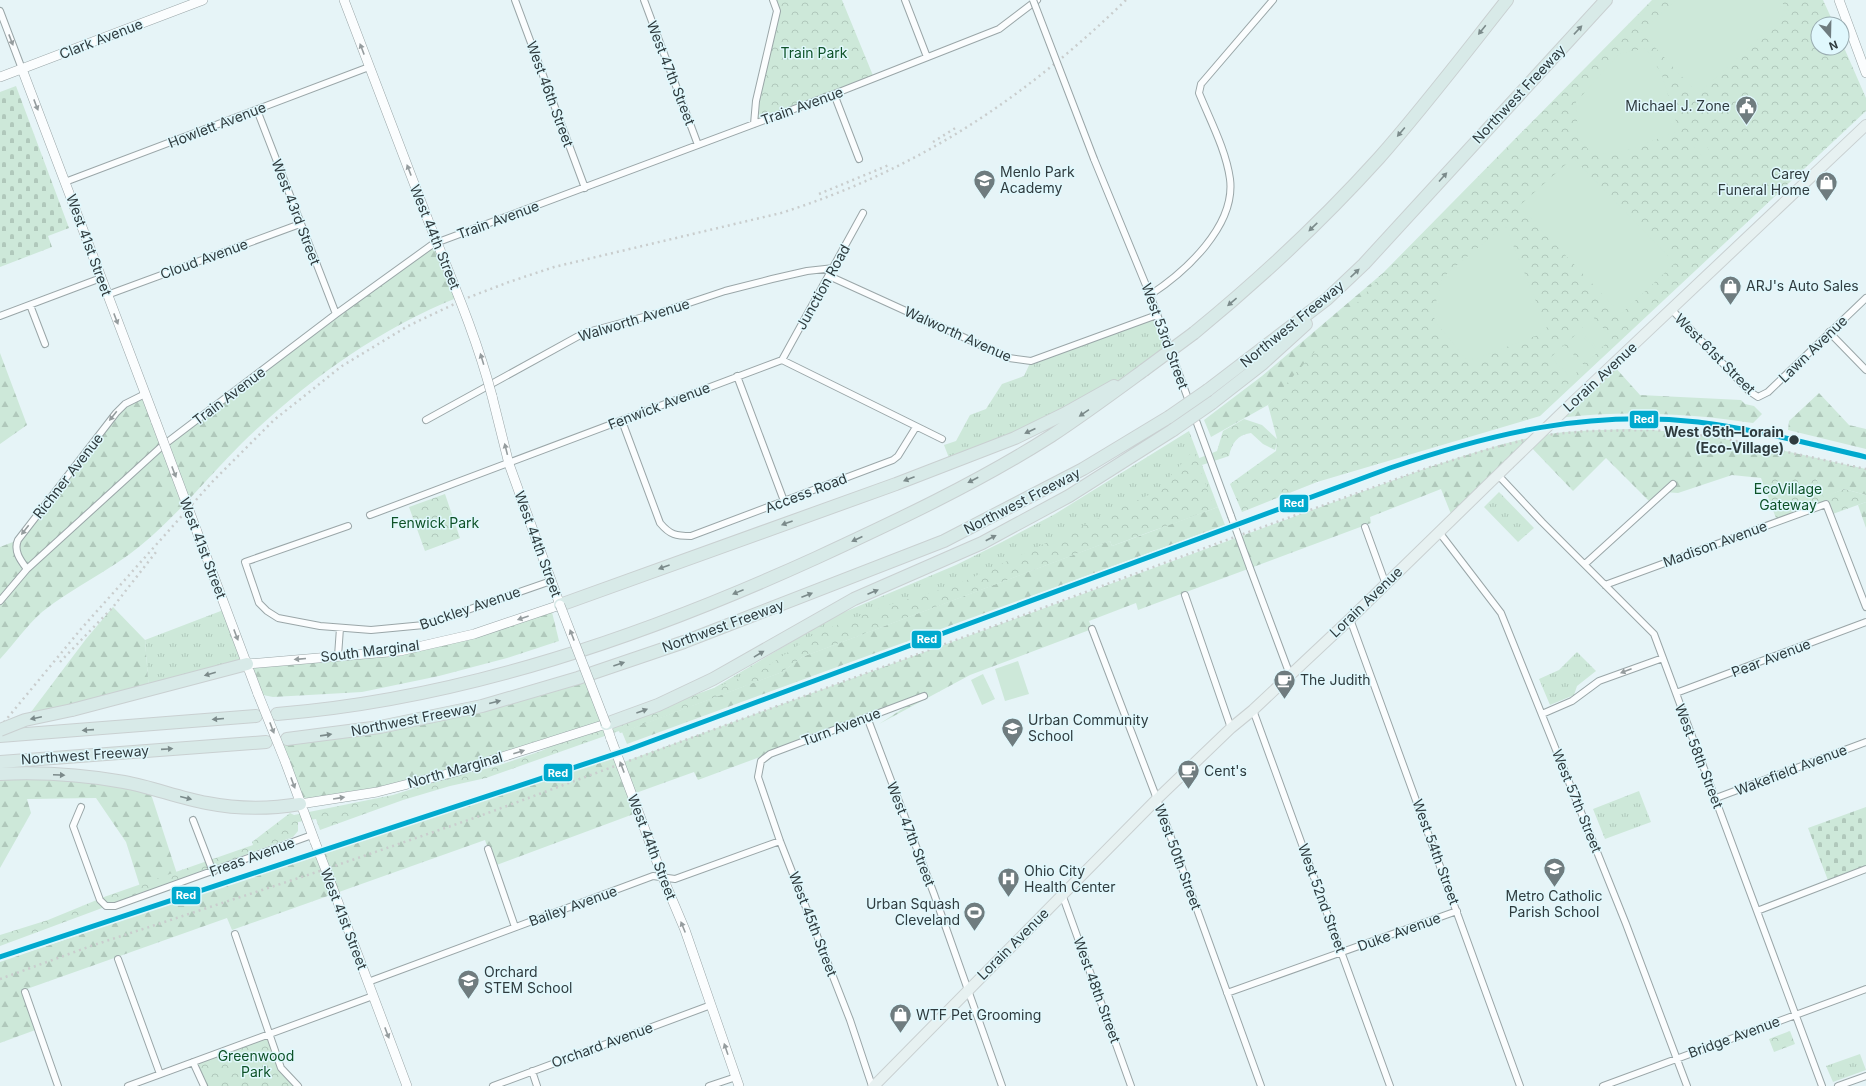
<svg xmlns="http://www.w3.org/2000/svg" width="1866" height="1086" font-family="Inter,sans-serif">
<defs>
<pattern id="grass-tufts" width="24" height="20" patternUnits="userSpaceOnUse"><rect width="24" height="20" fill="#cde8d9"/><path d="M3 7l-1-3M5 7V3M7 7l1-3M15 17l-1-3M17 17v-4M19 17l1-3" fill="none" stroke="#b0c8bb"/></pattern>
<pattern id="forest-firs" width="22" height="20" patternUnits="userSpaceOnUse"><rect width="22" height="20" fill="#cde8d9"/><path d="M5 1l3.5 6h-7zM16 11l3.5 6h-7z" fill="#b0c8bb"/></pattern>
<pattern id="cemetery-stones" width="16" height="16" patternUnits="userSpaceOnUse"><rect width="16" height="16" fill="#cde8d9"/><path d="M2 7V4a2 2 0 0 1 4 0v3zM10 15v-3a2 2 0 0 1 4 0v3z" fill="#b0c8bb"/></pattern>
<pattern id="park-crowns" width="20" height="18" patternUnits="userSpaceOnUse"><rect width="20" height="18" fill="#cde8d9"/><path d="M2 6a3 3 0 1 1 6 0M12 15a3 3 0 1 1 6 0" fill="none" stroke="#b0c8bb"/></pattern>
</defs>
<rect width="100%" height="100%" fill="#e6f4f7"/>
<path fill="url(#grass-tufts)" d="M1157,315L1170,351L1139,374L951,463L944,445L956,441L970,415L986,409L1002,384L1024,376L1031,361Z
M1189,431L1218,507L1165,527L1110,541L802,657L782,672L620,733L616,723L714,688L835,616L956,565L1002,542L1055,514Z
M1499,492L1534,528L1518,542L1484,507Z
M226,609L247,664L149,691L145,640Z
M1577,652L1596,671L1577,686L1574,695L1550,705L1539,679L1559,670Z
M1639,791L1651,822L1605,839L1593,809Z
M1860,1054L1866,1070L1833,1082L1826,1066Z"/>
<path fill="url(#forest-firs)" d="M433,244L459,297C378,329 305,382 242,443C208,477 178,515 140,546C110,571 73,587 42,612C27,625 14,644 0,659V547L18,540L119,409L145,394L165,446Z
M1383,273L1394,285L1268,405L1211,437L1204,420L1262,376Z
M0,353L27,425L0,444Z
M1613,365L1640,395L1741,400L1745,404L1754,406L1762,414L1753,423C1688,413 1624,410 1558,418Z
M1819,393L1849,425L1866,429V449L1788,430L1789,421Z
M1633,429C1712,432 1789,452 1866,469V495L1844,489L1823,498L1816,478H1761L1732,475L1678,493L1664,492L1651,503L1606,458L1573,491L1529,445L1453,519L1441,489L1370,517L1371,523L1138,610L1136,603L1089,621L1092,629L970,675L879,724L921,697L698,780L694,772L633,794L639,812L494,866L485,840L232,930L227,918L24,990L38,1029L0,1043V962L303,858L617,753L621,763L1427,468C1465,456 1504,442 1544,435C1573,430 1603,430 1633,429Z
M1866,502V528L1858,505Z
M1218,507L1225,525L627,744L622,732L782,672L802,657L1110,541L1112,546Z
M113,607L145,640L149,691L25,720L86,639Z
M551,608L559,641L507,658L439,676L362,692L273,697L258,694L247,664L400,651Z
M587,675L606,724L455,772L300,804L276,740L380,727Z
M0,774L149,788L180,883L143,896L126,842L96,798L27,799L31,813L0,868Z"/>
<path fill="url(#cemetery-stones)" d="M16,86L69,228L48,236L52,247L0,267V92Z
M1866,807V869L1829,883L1808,828Z"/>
<path fill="url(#park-crowns)" d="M773,0H842L874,78L754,124L777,11Z
M1652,0H1823L1834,24H1818V48H1842V43L1866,98V111L1540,416L1317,482L1242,512L1230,484L1276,451L1277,442L1275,450L1263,444L1251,433C1237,435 1232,443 1229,456L1199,466L1214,508L1112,546L1110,541L802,657L782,672L620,733L619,731L486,778L450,786L403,800L320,830L316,819L298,822V831L293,837L0,946V935L48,920L104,897L253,845L252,842L290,813L294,815L393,795L444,779L497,766L541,751L561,742L667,706L762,670L816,633L891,604L950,587L967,580L1157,491L1193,451L1197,459L1217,451L1223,431L1244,419L1262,425L1277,439L1268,405L1383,273Z
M1761,478H1816L1823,497L1844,489L1866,495V502L1830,515L1826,504L1777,521Z
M445,494L460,538L425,551L409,507Z
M1790,1031L1795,1044L1774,1052L1769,1039Z
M268,1035L281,1068L298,1086H204L193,1062Z"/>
<path fill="#cde8d9" d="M1676,0H1780L1789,11L1698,94L1641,32Z
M1646,48L1662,75L1679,131L1625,151L1593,155L1578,137L1576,102L1619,54Z
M1700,140L1709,149L1702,156L1693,146Z
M1573,158L1675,263L1621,314L1519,206Z
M1505,225L1548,331L1478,358L1467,360L1436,323L1433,314L1438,294L1443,277Z
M1593,317L1612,338L1599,350L1580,330Z
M1579,332L1598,352L1586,363L1566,343Z
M1564,345L1584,365L1571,378L1551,357Z
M1018,661L1029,694L1005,701L995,669Z
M983,674L995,699L982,705L971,680Z"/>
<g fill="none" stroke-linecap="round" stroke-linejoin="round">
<defs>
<path id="street" d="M515,0L585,188
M644,0L698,145
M905,0L927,57
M0,11L22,69
M834,94L859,159
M257,110L336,314
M754,124L756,101L777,11L773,0
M1094,159L1150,295L1231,516
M65,182L369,67
M829,276L1009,358L1031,361L1157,315
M107,295L300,224
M1150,295C1185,272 1236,226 1230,179C1226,150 1210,120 1199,93L1201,84L1273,0
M30,305L45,344
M1672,310L1749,391L1758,397L1768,392L1866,298
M0,316L101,278
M1829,332L1866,370
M782,360L863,213
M737,376L784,501
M426,420L584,333L662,312L725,291L772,279L807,271L834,268
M622,421L660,523C670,535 676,536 691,536L893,460L898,456L916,427
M1498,475L1542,522L1654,634L1822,1086
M370,515L782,360L942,439
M348,526L245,562L259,603L267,611L278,618L320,626L371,630L424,625L551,581
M1365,527L1385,582
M1439,532L1501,613L1626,924L1687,1086
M1585,564L1673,484
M1250,568L1290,675
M27,569C21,561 13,551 18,540L116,413L125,404L145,394
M1605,585L1826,504L1866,607
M1185,595L1231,728
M0,601L27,569L161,447L336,314L433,244L834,94L999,29L1037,0
M1350,619L1520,1086
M1092,629L1157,799L1261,1086
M338,656L340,628
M1676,693L1866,622
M1253,710L1390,1086
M1542,714L1572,701L1599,681L1663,658
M867,717L934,894L1002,1086
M1716,798L1866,742
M81,807L73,826L100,900L106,906H115L312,835
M193,820L213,872
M488,849L515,927
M1062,894L1131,1086
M1757,911L1866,869
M235,934L281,1068L298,1086
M118,959L160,1074
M368,982L653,876L675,879L780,841
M25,992L58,1086
M1227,993L1457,911
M193,1062L204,1086
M532,1071L537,1086
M128,1086L373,996
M493,1086L711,1005
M709,1086L736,1077
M872,1086L850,1020L780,841L758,777L761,761L770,754L924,696
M1603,1086L1866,989
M1838,1086L1866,1076"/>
<path id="secondary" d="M344,0L428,220
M1839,0L1866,73
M22,69L156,422
M0,77L203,0
M196,529L258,694
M247,664L400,651L474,634L560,605L509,464L492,396
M285,761L315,842
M632,795L663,878L685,930L739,1086
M300,804L377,792L455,772L606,724L611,739
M327,873L407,1086"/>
<path id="primary" d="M1574,401L1866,125
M874,1086L1157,799L1231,728L1253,710L1350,619L1509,464"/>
<path id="highway" d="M1194,333C1260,279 1322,221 1379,158C1424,107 1465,53 1507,0
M1208,390L1327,299L1364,264L1606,0
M1212,403L1262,364L1306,324
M560,605L896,484L1015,438L1064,414L1114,386
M72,710L247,664
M277,714C464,699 647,635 816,558C896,521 977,483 1051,436C1083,415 1114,392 1144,370
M606,724L658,705L713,679L854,599L982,543L1069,496L1173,430
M0,736L256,716
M287,739L380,727L482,706L578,678L684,642L944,541L1083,469L1169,417
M0,762L266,742
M0,774C41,772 84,775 124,782C152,787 179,798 207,803C237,809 270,809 300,804"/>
</defs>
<use href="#street" stroke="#9aa6a8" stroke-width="8"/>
<use href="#secondary" stroke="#9aa6a8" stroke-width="10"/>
<use href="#primary" stroke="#c9d0d1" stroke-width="12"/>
<use href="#highway" stroke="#c9d0d1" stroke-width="14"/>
<use href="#street" stroke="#fbfdfe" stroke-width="6"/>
<use href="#secondary" stroke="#fbfdfe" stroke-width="9"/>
<use href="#primary" stroke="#e7f1f1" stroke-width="10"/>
<use href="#highway" stroke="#d8eae8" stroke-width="12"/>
<path stroke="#c9cdcd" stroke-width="2.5" stroke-dasharray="2 4" stroke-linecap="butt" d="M933,142L957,127
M819,194L889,165
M60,662L113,607L156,552
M0,727L81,629L213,481L274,420L342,366L408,326L467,298L509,282L554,267L781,213C917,170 1024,99 1126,0
M0,979L91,946L323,870L477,817L1221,542L1427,468L1492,448L1545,435L1586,431L1655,430L1722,438L1866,469"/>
<defs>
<path id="street-bridge" d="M1033,0L1094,159
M1231,516L1250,568"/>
<path id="secondary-bridge" d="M428,220C451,278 476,335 492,396
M156,422L196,529
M560,605L606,724
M258,694L285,761
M611,739L632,795
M315,842L327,873"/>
<path id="primary-bridge" d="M1509,464L1574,401"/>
<path id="highway-bridge" d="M1144,370L1194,333
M1169,417L1208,390
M1173,430L1212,403
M0,730L25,720L72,710"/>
</defs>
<use href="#street-bridge" stroke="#9aa6a8" stroke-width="8" stroke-linecap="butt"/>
<use href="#secondary-bridge" stroke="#9aa6a8" stroke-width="10" stroke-linecap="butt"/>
<use href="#primary-bridge" stroke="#c9d0d1" stroke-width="12" stroke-linecap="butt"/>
<use href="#highway-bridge" stroke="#c9d0d1" stroke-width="14" stroke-linecap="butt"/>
<use href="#street-bridge" stroke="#fbfdfe" stroke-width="6"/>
<use href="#secondary-bridge" stroke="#fbfdfe" stroke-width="9"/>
<use href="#primary-bridge" stroke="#e7f1f1" stroke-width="10"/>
<use href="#highway-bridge" stroke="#d8eae8" stroke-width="12"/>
<defs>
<path id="metro-1" d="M0,957L630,749L1390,468C1492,433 1589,410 1698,422C1754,429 1810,444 1866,457"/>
</defs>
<use href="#metro-1" stroke="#e0f8fd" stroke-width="8"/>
<use href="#metro-1" stroke="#00a9ce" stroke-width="5"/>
</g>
<defs><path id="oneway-solid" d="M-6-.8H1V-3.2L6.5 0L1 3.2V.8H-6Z"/></defs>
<g fill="#7b8a8a">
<use href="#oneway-solid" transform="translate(1482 30) rotate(129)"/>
<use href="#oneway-solid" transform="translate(1578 30) rotate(-47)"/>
<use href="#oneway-solid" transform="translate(1401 132) rotate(130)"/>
<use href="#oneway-solid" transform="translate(1443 177) rotate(-48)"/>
<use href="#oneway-solid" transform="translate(1313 227) rotate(136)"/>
<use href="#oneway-solid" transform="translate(1355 273) rotate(-43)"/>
<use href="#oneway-solid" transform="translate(1232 302) rotate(140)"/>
<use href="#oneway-solid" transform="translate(1084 413) rotate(146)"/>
<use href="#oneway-solid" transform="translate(1030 431) rotate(155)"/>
<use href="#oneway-solid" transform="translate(909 479) rotate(159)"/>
<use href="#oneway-solid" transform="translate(973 480) rotate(152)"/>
<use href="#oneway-solid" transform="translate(787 523) rotate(160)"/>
<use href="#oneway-solid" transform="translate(991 538) rotate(-28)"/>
<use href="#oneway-solid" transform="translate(857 539) rotate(155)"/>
<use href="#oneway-solid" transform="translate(664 567) rotate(160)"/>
<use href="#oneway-solid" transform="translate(738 592) rotate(158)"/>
<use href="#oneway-solid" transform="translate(873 592) rotate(-23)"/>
<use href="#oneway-solid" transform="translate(807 595) rotate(-21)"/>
<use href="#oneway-solid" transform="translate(759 654) rotate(-31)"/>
<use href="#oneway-solid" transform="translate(619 664) rotate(-19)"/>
<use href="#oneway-solid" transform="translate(210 674) rotate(164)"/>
<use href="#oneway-solid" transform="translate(495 702) rotate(-14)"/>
<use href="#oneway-solid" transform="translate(642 711) rotate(-20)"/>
<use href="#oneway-solid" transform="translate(36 718) rotate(168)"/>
<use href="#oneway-solid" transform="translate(218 719) rotate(175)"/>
<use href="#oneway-solid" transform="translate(88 730) rotate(176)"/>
<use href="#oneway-solid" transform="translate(326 735) rotate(-8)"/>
<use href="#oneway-solid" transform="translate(167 749) rotate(-4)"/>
<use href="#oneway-solid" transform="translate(59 775) rotate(2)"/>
<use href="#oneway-solid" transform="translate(186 798) rotate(14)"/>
</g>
<g fill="#959c9e">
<use href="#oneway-solid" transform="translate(11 40) rotate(69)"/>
<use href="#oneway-solid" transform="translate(362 49) rotate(-111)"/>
<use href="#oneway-solid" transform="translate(36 105) rotate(69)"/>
<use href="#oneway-solid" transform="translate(409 170) rotate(-111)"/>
<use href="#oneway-solid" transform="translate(116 319) rotate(69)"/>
<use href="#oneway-solid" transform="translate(482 359) rotate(-107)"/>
<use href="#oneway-solid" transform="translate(113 416) rotate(129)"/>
<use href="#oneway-solid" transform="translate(506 449) rotate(-104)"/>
<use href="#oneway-solid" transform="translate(174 472) rotate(69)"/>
<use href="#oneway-solid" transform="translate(25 530) rotate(128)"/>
<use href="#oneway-solid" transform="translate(523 618) rotate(161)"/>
<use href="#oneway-solid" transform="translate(236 635) rotate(69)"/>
<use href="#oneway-solid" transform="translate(572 635) rotate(-111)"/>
<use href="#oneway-solid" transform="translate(300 659) rotate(175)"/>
<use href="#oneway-solid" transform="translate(1626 671) rotate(159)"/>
<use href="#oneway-solid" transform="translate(272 728) rotate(69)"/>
<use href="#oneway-solid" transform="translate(519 752) rotate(-18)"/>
<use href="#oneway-solid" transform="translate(622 767) rotate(-111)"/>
<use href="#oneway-solid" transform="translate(293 783) rotate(70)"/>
<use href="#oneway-solid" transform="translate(339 798) rotate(-9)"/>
<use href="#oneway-solid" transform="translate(683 927) rotate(-112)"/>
<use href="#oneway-solid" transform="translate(387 1033) rotate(69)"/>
<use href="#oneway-solid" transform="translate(726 1049) rotate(-109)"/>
</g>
<defs>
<symbol id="civic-pin" viewBox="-11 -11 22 30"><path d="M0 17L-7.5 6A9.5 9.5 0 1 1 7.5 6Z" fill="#6f7c7f" stroke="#e0f8fd"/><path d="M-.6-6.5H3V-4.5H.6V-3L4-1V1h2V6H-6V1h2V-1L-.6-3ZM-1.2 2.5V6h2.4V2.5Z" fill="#fff"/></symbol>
<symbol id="school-pin" viewBox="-11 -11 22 30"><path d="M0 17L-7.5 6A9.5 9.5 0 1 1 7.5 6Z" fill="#6f7c7f" stroke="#e0f8fd"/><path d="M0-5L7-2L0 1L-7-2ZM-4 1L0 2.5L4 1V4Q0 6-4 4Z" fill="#fff"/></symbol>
<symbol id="shop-pin" viewBox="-11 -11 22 30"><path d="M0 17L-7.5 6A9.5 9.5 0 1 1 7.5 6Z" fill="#6f7c7f" stroke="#e0f8fd"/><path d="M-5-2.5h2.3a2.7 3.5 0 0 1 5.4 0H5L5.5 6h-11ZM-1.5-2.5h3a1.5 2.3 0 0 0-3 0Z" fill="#fff"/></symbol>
<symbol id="cafe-pin" viewBox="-11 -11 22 30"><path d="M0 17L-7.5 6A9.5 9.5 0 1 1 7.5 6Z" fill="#6f7c7f" stroke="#e0f8fd"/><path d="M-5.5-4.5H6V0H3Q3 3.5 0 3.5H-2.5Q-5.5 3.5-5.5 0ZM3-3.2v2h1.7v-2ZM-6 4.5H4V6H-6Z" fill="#fff"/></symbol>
<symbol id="hospital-pin" viewBox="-11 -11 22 30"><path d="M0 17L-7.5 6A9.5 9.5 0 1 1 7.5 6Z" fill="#6f7c7f" stroke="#e0f8fd"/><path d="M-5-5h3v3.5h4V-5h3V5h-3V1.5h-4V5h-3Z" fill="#fff"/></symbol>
<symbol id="stadium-pin" viewBox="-11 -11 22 30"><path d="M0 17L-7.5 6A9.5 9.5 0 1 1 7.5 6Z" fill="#6f7c7f" stroke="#e0f8fd"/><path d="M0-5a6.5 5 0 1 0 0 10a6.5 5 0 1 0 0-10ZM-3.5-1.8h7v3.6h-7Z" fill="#fff"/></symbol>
</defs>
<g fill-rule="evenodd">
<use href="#civic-pin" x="1734" y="94" width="25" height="34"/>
<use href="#school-pin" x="972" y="168" width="25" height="34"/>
<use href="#shop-pin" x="1814" y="170" width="25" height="34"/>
<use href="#shop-pin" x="1718" y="274" width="25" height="34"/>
<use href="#cafe-pin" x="1272" y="668" width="25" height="34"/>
<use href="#school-pin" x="1000" y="716" width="25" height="34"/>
<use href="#cafe-pin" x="1176" y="758" width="25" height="34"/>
<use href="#school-pin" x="1542" y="856" width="25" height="34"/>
<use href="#hospital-pin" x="996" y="866" width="25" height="34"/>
<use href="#stadium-pin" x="962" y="900" width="25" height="34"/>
<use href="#school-pin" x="456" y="968" width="25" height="34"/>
<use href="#shop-pin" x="888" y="1002" width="25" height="34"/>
</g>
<circle fill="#2f3b3e" stroke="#e0f8fd" stroke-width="1.5" cx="1794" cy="440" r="5.5"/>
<g text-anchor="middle" stroke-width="3" stroke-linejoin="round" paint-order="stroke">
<g font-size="14" fill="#2f3b3e" stroke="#e0f8fd">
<text transform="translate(101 39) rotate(-21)" y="5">Clark Avenue</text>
<text transform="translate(671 73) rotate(69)" y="5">West 47th Street</text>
<text transform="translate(550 94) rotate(70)" y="5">West 46th Street</text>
<text transform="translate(1519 94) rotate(-47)" y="5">Northwest Freeway</text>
<text transform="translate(802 106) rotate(-20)" y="5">Train Avenue</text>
<text transform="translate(217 125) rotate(-21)" y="5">Howlett Avenue</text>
<text transform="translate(296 212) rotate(69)" y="5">West 43rd Street</text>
<text transform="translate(498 220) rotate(-20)" y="5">Train Avenue</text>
<text transform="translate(435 237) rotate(68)" y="5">West 44th Street</text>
<text transform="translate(89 245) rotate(70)" y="5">West 41st Street</text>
<text transform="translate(204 259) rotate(-20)" y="5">Cloud Avenue</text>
<text transform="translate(823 287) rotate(-61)" y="5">Junction Road</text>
<text transform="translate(634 320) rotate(-17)" y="5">Walworth Avenue</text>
<text transform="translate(1292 324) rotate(-39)" y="5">Northwest Freeway</text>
<text transform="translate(958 334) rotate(24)" y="5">Walworth Avenue</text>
<text transform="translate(1165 336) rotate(70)" y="5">West 53rd Street</text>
<text transform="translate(1813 349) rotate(-44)" y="5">Lawn Avenue</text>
<text transform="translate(1715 354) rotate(45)" y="5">West 61st Street</text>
<text transform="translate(1600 377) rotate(-43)" y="5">Lorain Avenue</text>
<text transform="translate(229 396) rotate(-37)" y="5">Train Avenue</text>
<text transform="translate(659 406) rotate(-21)" y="5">Fenwick Avenue</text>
<text transform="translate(68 476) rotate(-52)" y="5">Richner Avenue</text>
<text transform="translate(806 493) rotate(-21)" y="5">Access Road</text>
<text transform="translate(1022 501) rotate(-27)" y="5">Northwest Freeway</text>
<text transform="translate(538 544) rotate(70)" y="5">West 44th Street</text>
<text transform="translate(1715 544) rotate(-20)" y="5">Madison Avenue</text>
<text transform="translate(203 548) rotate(69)" y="5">West 41st Street</text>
<text transform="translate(1366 602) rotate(-44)" y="5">Lorain Avenue</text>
<text transform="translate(470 608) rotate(-19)" y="5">Buckley Avenue</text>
<text transform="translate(723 626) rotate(-20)" y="5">Northwest Freeway</text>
<text transform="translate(370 651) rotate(-7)" y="5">South Marginal</text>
<text transform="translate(1771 658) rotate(-21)" y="5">Pear Avenue</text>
<text transform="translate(414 719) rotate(-11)" y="5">Northwest Freeway</text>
<text transform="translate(841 727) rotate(-21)" y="5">Turn Avenue</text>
<text transform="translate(85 755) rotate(-4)" y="5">Northwest Freeway</text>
<text transform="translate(1699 756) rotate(69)" y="5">West 58th Street</text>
<text transform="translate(455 770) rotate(-16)" y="5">North Marginal</text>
<text transform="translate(1791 770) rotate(-21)" y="5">Wakefield Avenue</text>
<text transform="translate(1577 801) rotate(68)" y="5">West 57th Street</text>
<text transform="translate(911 834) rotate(69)" y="5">West 47th Street</text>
<text transform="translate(652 847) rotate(69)" y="5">West 44th Street</text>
<text transform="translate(1436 852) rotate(70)" y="5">West 54th Street</text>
<text transform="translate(252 857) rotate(-20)" y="5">Freas Avenue</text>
<text transform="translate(1178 857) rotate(70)" y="5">West 50th Street</text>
<text transform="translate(1322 898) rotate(70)" y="5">West 52nd Street</text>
<text transform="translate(573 906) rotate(-20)" y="5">Bailey Avenue</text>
<text transform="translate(344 919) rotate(69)" y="5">West 41st Street</text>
<text transform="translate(813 924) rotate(69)" y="5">West 45th Street</text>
<text transform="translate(1399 932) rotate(-20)" y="5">Duke Avenue</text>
<text transform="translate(1013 944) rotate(-45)" y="5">Lorain Avenue</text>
<text transform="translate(1097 990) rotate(70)" y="5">West 48th Street</text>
<text transform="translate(1734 1037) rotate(-20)" y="5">Bridge Avenue</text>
<text transform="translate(602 1045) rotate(-20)" y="5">Orchard Avenue</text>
</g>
<g font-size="14" fill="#0e5228" stroke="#e0f8fd">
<text x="814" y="58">Train Park</text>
<text x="1788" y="494">EcoVillage<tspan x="1788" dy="16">Gateway</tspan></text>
<text x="435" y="528">Fenwick Park</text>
<text x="256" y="1061">Greenwood<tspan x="256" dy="16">Park</tspan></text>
</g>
<g font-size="14" fill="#2f3b3e" stroke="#e0f8fd" text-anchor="start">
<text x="1730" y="111" text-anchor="end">Michael J. Zone</text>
<text x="1000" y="177">Menlo Park<tspan x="1000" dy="16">Academy</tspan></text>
<text x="1810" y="179" text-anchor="end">Carey<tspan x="1810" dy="16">Funeral Home</tspan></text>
<text x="1746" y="291">ARJ's Auto Sales</text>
<text x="1300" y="685">The Judith</text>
<text x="1028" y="725">Urban Community<tspan x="1028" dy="16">School</tspan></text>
<text x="1204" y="776">Cent's</text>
<text x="1024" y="876">Ohio City<tspan x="1024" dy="16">Health Center</tspan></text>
<text x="1554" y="901" text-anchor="middle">Metro Catholic<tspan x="1554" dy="16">Parish School</tspan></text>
<text x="960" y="909" text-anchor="end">Urban Squash<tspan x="960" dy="16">Cleveland</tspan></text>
<text x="484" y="977">Orchard<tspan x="484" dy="16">STEM School</tspan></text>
<text x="916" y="1020">WTF Pet Grooming</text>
</g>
<g font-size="14" font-weight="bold" fill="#2f3b3e" stroke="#e0f8fd" text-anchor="end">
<text x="1784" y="437">West 65th–Lorain<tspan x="1784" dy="16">(Eco-Village)</tspan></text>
</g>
</g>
<g stroke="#e0f8fd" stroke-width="1.5">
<rect x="1629" y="410" width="30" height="19" rx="4" fill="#00a9ce"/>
<rect x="1279" y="494" width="30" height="19" rx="4" fill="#00a9ce"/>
<rect x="911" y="630" width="31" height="19" rx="4" fill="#00a9ce"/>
<rect x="543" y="763" width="30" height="19" rx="4" fill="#00a9ce"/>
<rect x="171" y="886" width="30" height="19" rx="4" fill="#00a9ce"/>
</g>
<g font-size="11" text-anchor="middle" font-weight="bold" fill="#fff">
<text x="1644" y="423">Red</text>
<text x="1294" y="507">Red</text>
<text x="927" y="643">Red</text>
<text x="558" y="777">Red</text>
<text x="186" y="899">Red</text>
</g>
<g transform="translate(1830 36) rotate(160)"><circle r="19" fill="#e0f8fd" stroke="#99acb1"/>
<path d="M0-3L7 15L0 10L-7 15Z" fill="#6f7c7f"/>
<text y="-6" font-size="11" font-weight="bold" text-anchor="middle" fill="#2f3b3e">N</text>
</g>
</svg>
